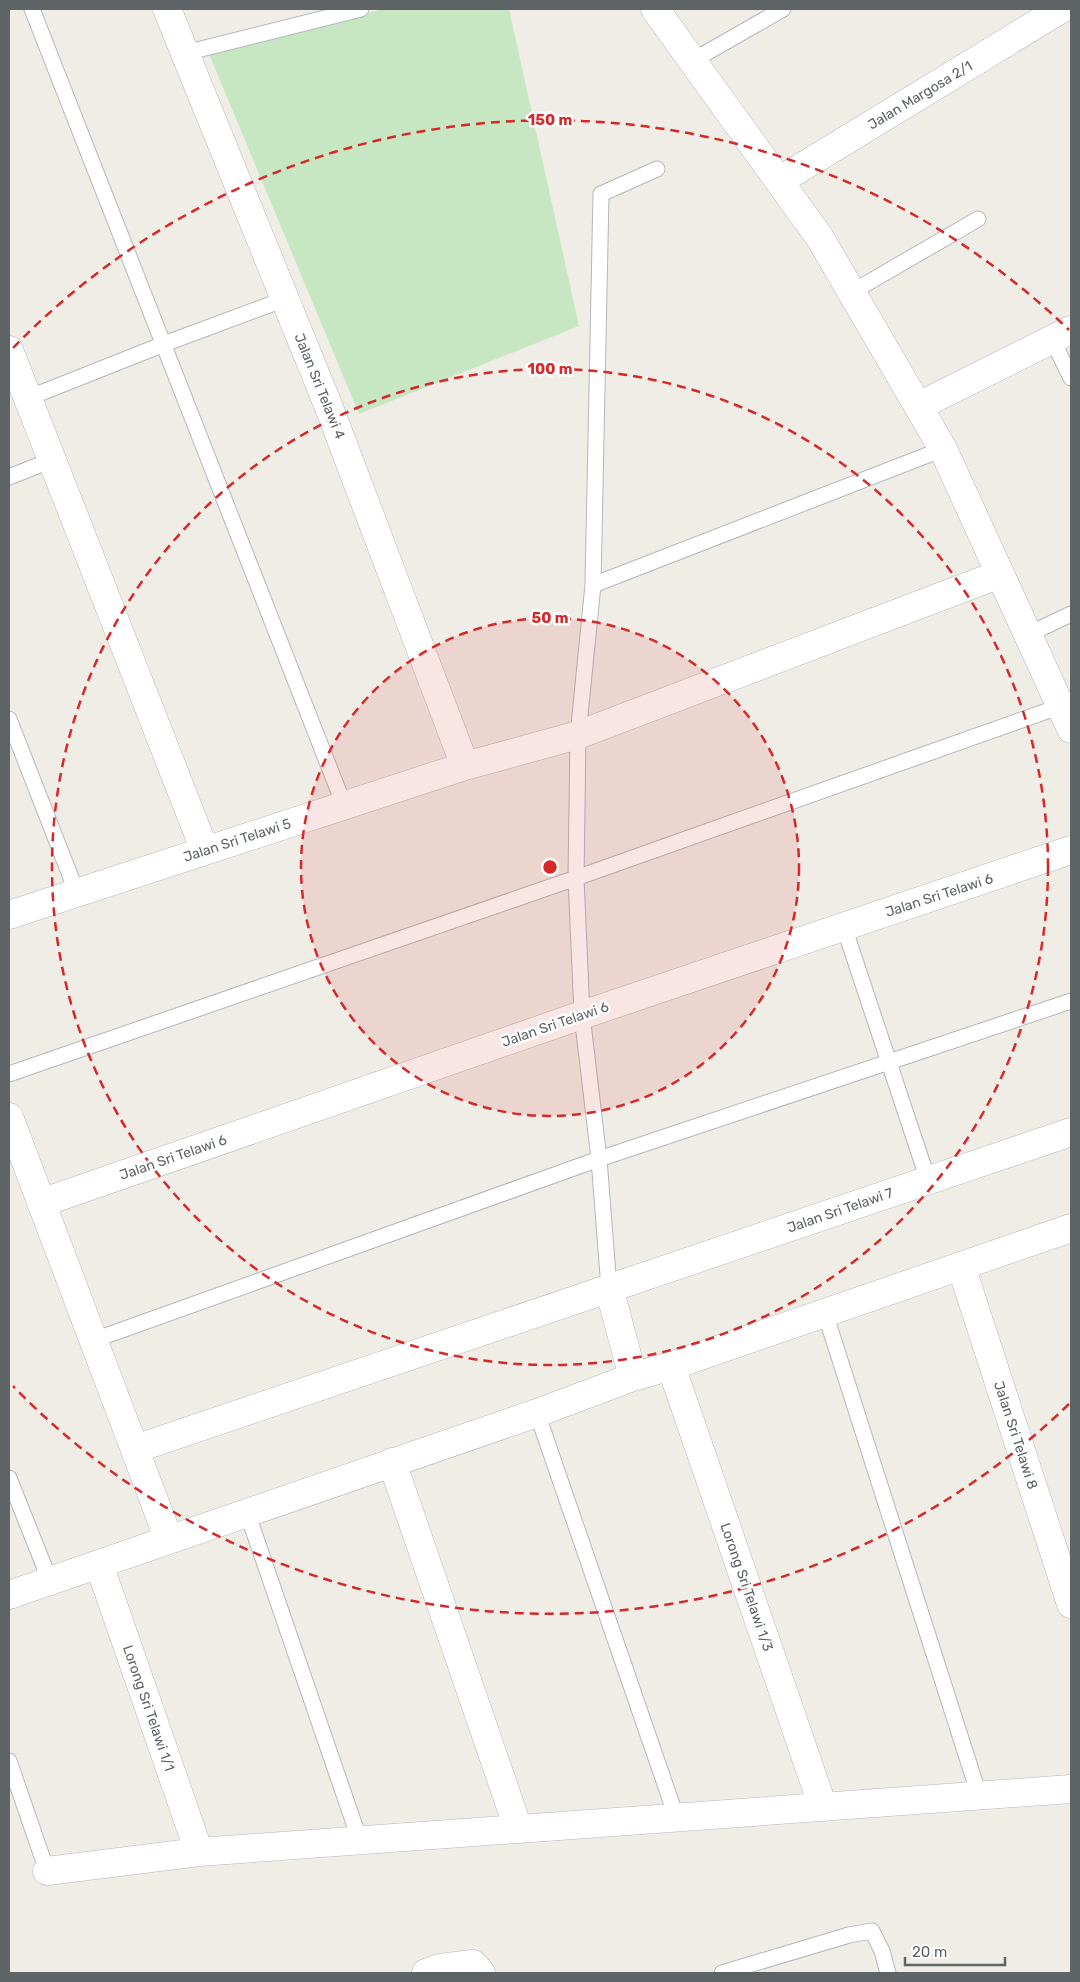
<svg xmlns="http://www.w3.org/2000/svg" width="1080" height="1982" font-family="Rubik,sans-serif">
<rect width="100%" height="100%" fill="#f0ede6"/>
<path fill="#c7e7c3" d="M383,9H509L579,326L359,414L209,54Z"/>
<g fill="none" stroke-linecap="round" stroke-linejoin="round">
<defs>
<path id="service" d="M32,9L344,805
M185,53L361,9
M692,61L783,9
M852,292L978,219
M1052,339L1071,378
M28,398L164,344L285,299
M9,477L52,460
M593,585L943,449
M1027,635L1071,614
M9,719L77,893
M844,927L928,1180
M9,1074L576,878L1061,706
M609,1288L599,1159L582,1015L576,878L578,735L593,585L601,194L657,169
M825,1313L979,1795
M94,1340L599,1159L1071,1001
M537,1413L677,1819
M9,1478L50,1581
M247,1512L360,1841
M9,1761L47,1871
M722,1973L849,1935L872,1931L882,1951L888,1973"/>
<path id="minor" d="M167,9L328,405L465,766
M655,9L820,238L943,449L1071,729
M779,181L1061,9
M9,350L205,851
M919,406L1071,330
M9,915L465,766L578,735L1000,574
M9,1117L169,1540
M41,1203L582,1015L1071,850
M961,1266L1071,1604
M609,1288L633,1377
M671,1366L823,1807
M135,1449L1071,1132
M392,1462L518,1828
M99,1564L199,1852
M9,1595L537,1413L633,1377L671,1366L1071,1228
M47,1871L199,1852L1071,1789
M426,1973L440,1968L473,1964L481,1973"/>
</defs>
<use href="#service" stroke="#b3b7bb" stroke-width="17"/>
<use href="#minor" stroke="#b3b7bb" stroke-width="29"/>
<use href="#service" stroke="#fff" stroke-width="15"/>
<use href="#minor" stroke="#fff" stroke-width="28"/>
</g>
<circle cx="550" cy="867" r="249" fill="#d62828" fill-opacity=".12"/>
<g fill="none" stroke="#d62828" stroke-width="2.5" stroke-dasharray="9 6">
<circle cx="550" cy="867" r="249"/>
<circle cx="550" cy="867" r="498"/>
<path d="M1069 1404A747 747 0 0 1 13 1386M13 348A747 747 0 0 1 1069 330"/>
</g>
<g text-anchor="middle" stroke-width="5" stroke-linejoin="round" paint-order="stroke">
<g font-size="14" fill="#5e6366" stroke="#fff">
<text transform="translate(920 95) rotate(-31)" y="5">Jalan Margosa 2/1</text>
<text transform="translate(320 386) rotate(68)" y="5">Jalan Sri Telawi 4</text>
<text transform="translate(237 840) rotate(-18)" y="5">Jalan Sri Telawi 5</text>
<text transform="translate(939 895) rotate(-18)" y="5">Jalan Sri Telawi 6</text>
<text transform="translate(555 1024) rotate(-19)" y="5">Jalan Sri Telawi 6</text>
<text transform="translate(173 1157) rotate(-19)" y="5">Jalan Sri Telawi 6</text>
<text transform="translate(840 1210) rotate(-19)" y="5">Jalan Sri Telawi 7</text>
<text transform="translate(1016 1435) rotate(72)" y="5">Jalan Sri Telawi 8</text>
<text transform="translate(747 1587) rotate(71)" y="5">Lorong Sri Telawi 1/3</text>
<text transform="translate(149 1708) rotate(71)" y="5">Lorong Sri Telawi 1/1</text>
</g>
</g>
<circle cx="550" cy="867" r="8" fill="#d62828" stroke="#fff" stroke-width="2.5"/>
<g font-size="15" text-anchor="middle" font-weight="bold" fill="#d62828" stroke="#fff" stroke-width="5" stroke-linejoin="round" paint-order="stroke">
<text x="550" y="125">150 m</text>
<text x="550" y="374">100 m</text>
<text x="550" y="623">50 m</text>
</g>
<rect width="1080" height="1982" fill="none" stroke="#5e6366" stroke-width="20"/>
<path d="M905 1957v8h100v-8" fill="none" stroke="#5e6366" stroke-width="2.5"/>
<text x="912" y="1957" font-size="15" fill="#5e6366" stroke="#ffffff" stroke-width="4" paint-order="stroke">20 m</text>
</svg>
